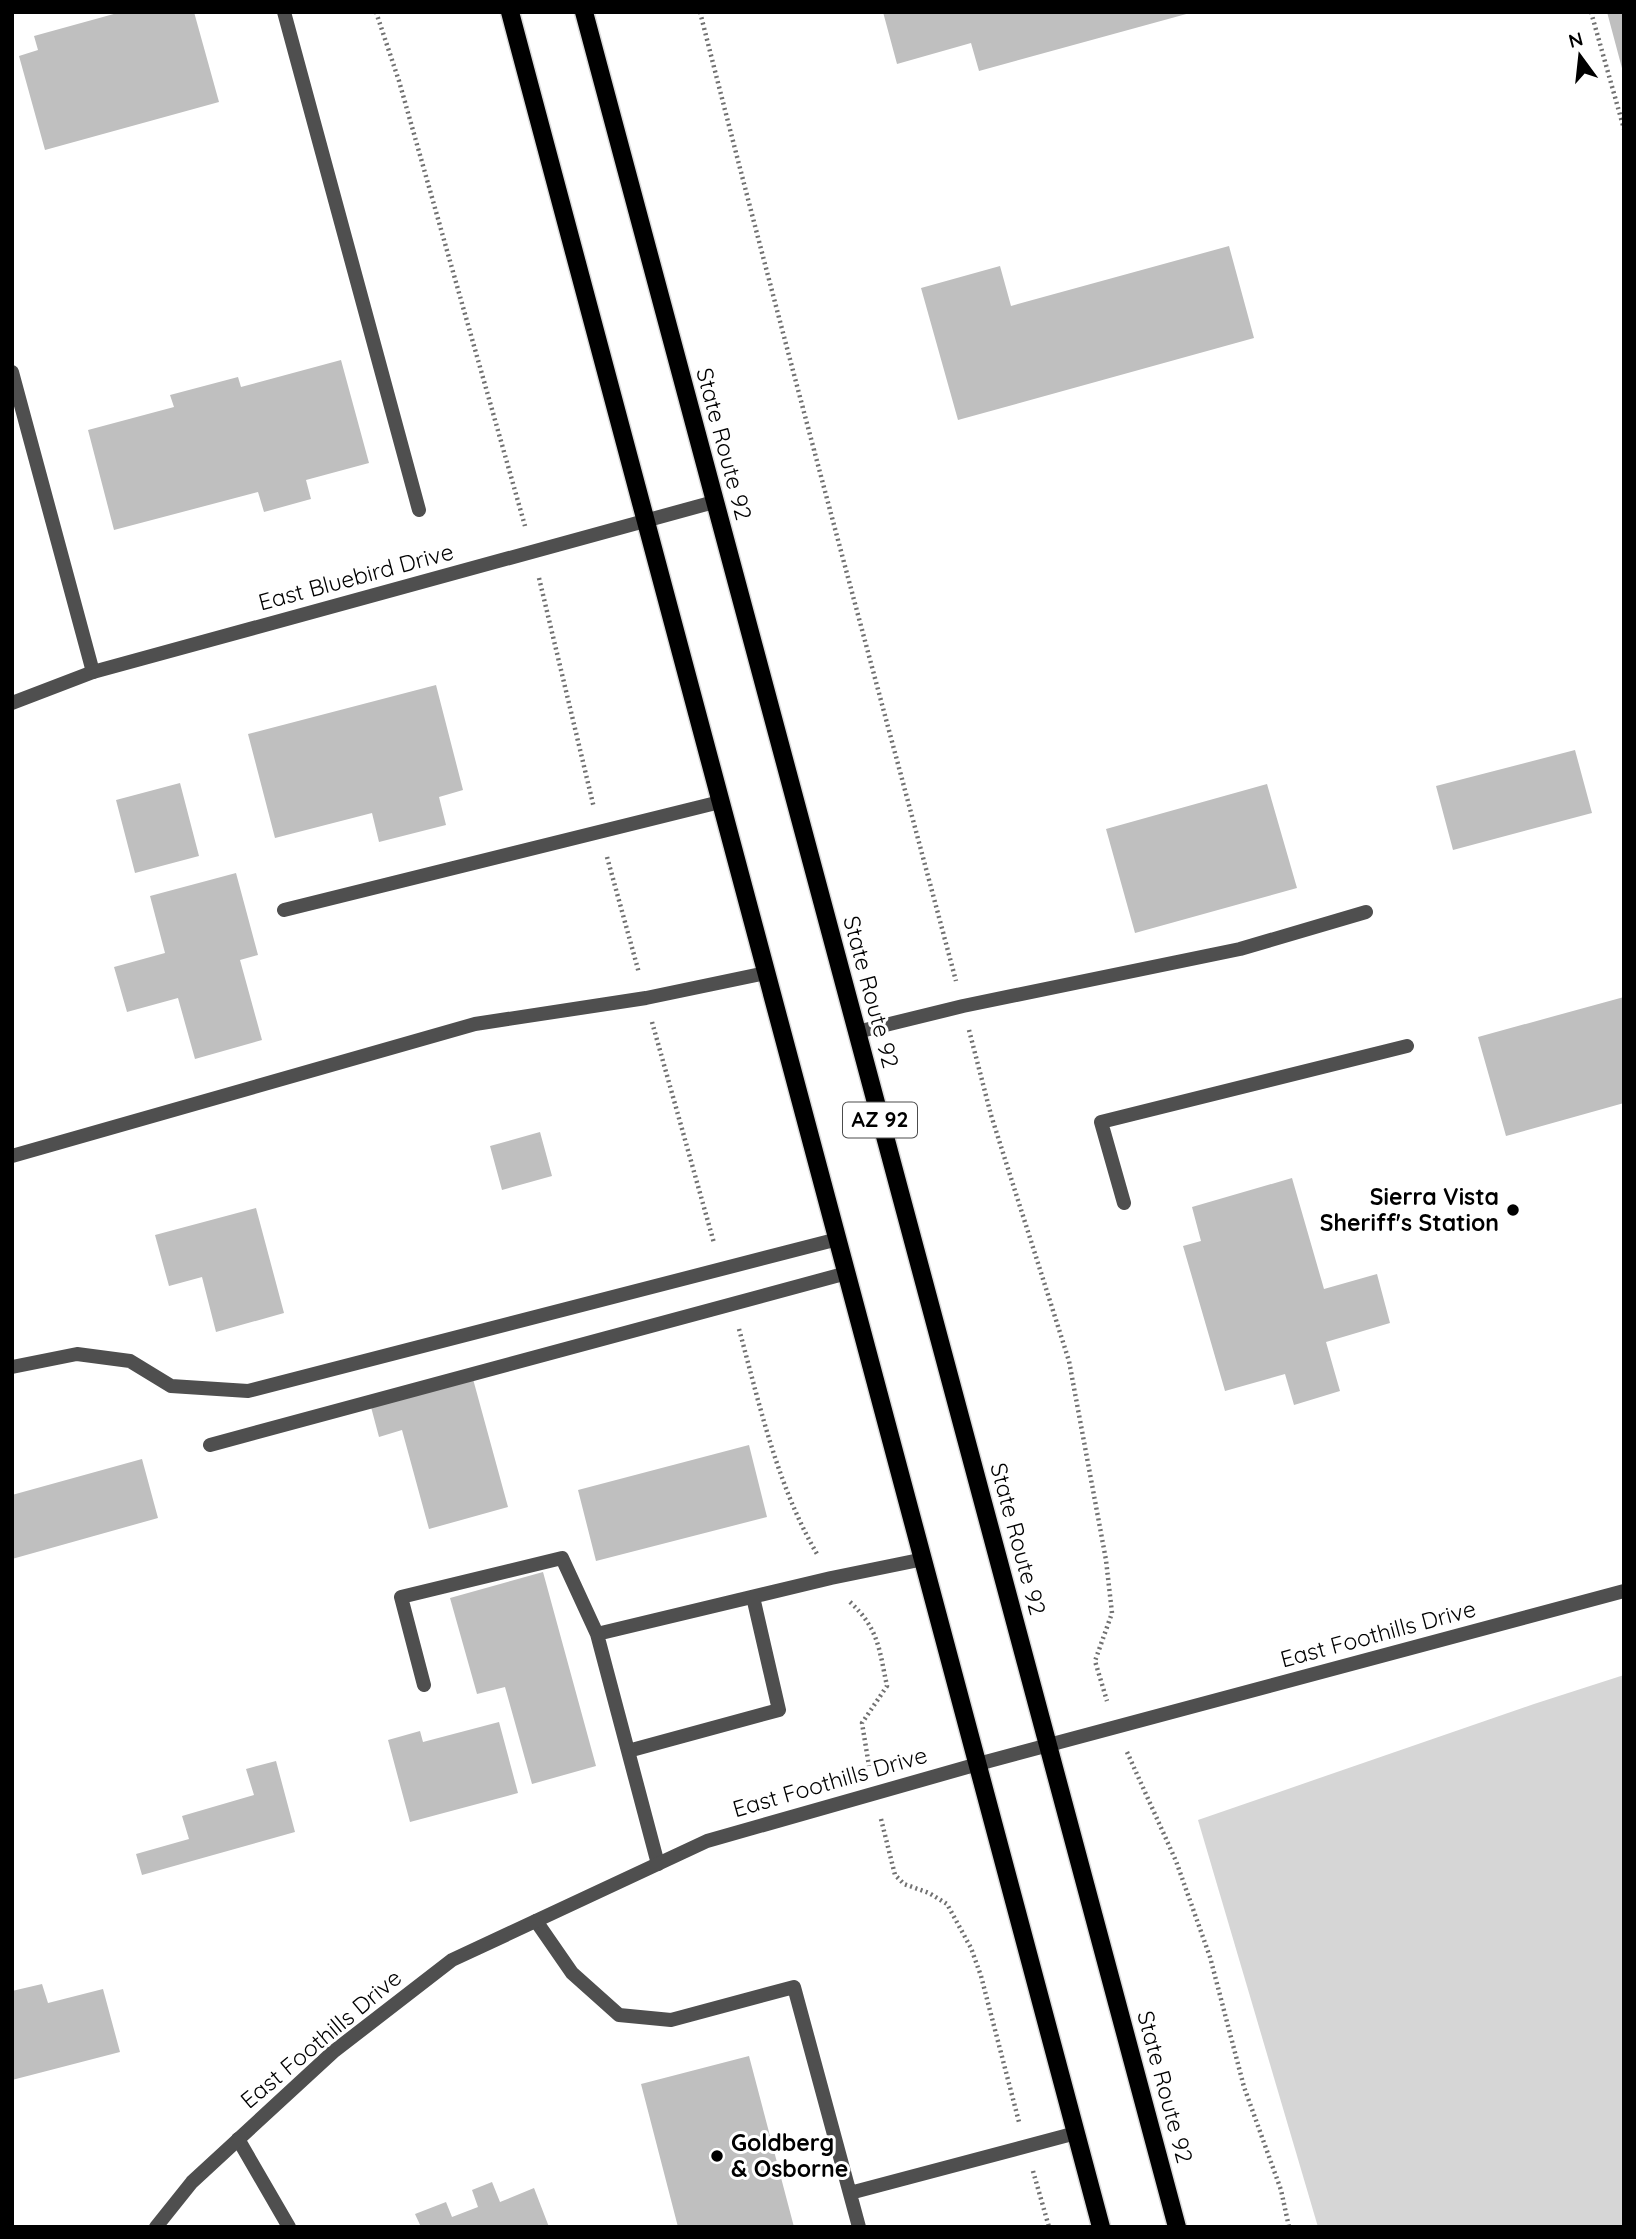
<svg xmlns="http://www.w3.org/2000/svg" width="1636" height="2239" font-family="Quicksand,sans-serif">
<rect width="100%" height="100%" fill="#fff"/>
<path fill="#d6d6d6" d="M1624,1675V2227H1318L1198,1820L1534,1704Z"/>
<path fill="#bfbfbf" d="M121,12H194L219,102L45,150L19,56L38,50L34,36Z
M883,12H1190V13L979,71L971,43L897,64Z
M1607,12H1624V71L1623,72Z
M1229,246L1254,338L958,420L921,288L1000,266L1011,306Z
M341,360L369,463L306,480L311,499L264,512L258,492L114,530L88,430L174,407L170,395L238,377L241,387Z
M436,685L463,790L439,797L446,825L379,842L372,813L275,838L248,734Z
M1575,750L1592,813L1453,850L1436,786Z
M180,783L199,856L135,873L116,800Z
M1267,784L1297,888L1135,933L1106,829Z
M236,873L258,955L240,960L262,1040L195,1059L178,998L127,1012L114,967L165,953L150,896Z
M1624,997V1103L1506,1136L1478,1037Z
M540,1132L552,1176L502,1190L490,1146Z
M1292,1178L1324,1289L1377,1274L1390,1323L1326,1342L1340,1391L1294,1405L1285,1374L1225,1391L1183,1246L1201,1241L1192,1207Z
M256,1208L284,1313L216,1332L202,1277L169,1286L155,1235Z
M473,1379L508,1507L429,1529L402,1430L379,1437L371,1407Z
M749,1445L767,1517L596,1561L578,1490Z
M142,1459L158,1518L12,1559V1495Z
M543,1572L596,1766L532,1784L505,1687L477,1694L450,1598Z
M499,1722L518,1793L410,1822L388,1740L420,1731L423,1742Z
M276,1761L295,1832L142,1875L136,1854L189,1839L182,1816L254,1795L246,1769Z
M42,1984L48,2003L103,1989L120,2052L12,2080V1991Z
M749,2056L794,2227H678L641,2084Z
M492,2182L500,2202L534,2188L549,2227H421L415,2214L446,2202L452,2217L478,2207L472,2190Z"/>
<g fill="none" stroke-linecap="round" stroke-linejoin="round">
<defs>
<path id="primary" d="M510,12L1101,2227
M584,12L1177,2227"/>
</defs>
<use href="#primary" stroke="#dbdbdb" stroke-width="21"/>
<path stroke="#717171" stroke-width="4.5" stroke-dasharray="2 3.5" stroke-linecap="butt" d="M376,12L399,81L525,526
M700,12C782,336 870,658 956,981
M1591,12L1624,129
M539,578L594,808
M607,857L639,973
M652,1022L714,1243
M969,1030L991,1115L1069,1361L1106,1560L1112,1613L1095,1661L1107,1701
M739,1329C760,1406 777,1485 817,1554
M850,1602C879,1629 879,1649 887,1686L862,1723L869,1766
M1127,1752L1176,1861L1210,1957L1244,2087L1281,2190L1289,2227
M881,1819L895,1875L904,1884L929,1893L947,1904L971,1948L981,1976L1019,2122
M1033,2171L1049,2227"/>
<path stroke="#4f4f4f" stroke-width="14" d="M284,12L419,510
M12,372L93,672
M284,910L720,802
M857,1032L963,1006L1240,949L1366,912
M12,1156L475,1024L646,998L766,973
M1124,1203L1101,1122L1407,1046
M12,1367L77,1354L130,1361L171,1386L248,1391L838,1239
M210,1445L847,1273
M424,1685L401,1597L562,1558L597,1634
M628,1751L779,1710L753,1597
M658,1864L597,1634L831,1578L924,1559
M536,1921L572,1973L619,2015L671,2020L794,1987L859,2227
M238,2139L289,2227
M850,2193L1076,2133"/>
<path stroke="#4f4f4f" stroke-width="14" d="M12,703L93,672L714,502"/>
<path stroke="#4f4f4f" stroke-width="14" d="M156,2227L192,2182L333,2052L452,1960L707,1841L978,1764L1624,1591"/>
<use href="#primary" stroke="#000" stroke-width="18"/>
</g>
<g fill="#000" stroke="#fff" stroke-width="2.5">
<circle cx="1513" cy="1210" r="7"/>
<circle cx="717" cy="2156" r="7"/>
</g>
<g text-anchor="middle" stroke-width="6" stroke-linejoin="round" paint-order="stroke">
<rect fill="#fff" stroke="#4c4c4c" stroke-width="2" x="843" y="1102.5" width="74" height="35" rx="5"/>
<g font-size="21" font-weight="bold" fill="#000">
<text x="880" y="1127">AZ 92</text>
</g>
<g font-size="23" fill="#000" stroke="#fff">
<text transform="translate(724 444) rotate(75)" y="8">State Route 92</text>
<text transform="translate(356 577) rotate(-15)" y="8">East Bluebird Drive</text>
<text transform="translate(871 992) rotate(75)" y="8">State Route 92</text>
<text transform="translate(1018 1539) rotate(75)" y="8">State Route 92</text>
<text transform="translate(1378 1634) rotate(-15)" y="8">East Foothills Drive</text>
<text transform="translate(830 1782) rotate(-16)" y="8">East Foothills Drive</text>
<text transform="translate(321 2039) rotate(-40)" y="8">East Foothills Drive</text>
<text transform="translate(1165 2087) rotate(75)" y="8">State Route 92</text>
</g>
<g font-size="23" font-weight="bold" fill="#000" stroke="#fff" text-anchor="end">
<text x="1499" y="1205">Sierra Vista<tspan x="1499" dy="26">Sheriff's Station</tspan></text>
<text x="731" y="2151" text-anchor="start">Goldberg<tspan x="731" dy="26">&amp; Osborne</tspan></text>
</g>
</g>
<rect width="1636" height="2239" fill="none" stroke="#000000" stroke-width="28"/>
<g transform="translate(1580 56) rotate(345)" stroke="#ffffff" stroke-width="5" paint-order="stroke">
<path d="M0-5L12 26L0 18L-12 26Z" fill="#000000"/>
<text y="-10" font-size="19" font-weight="bold" text-anchor="middle" fill="#000000">N</text>
</g>
</svg>
